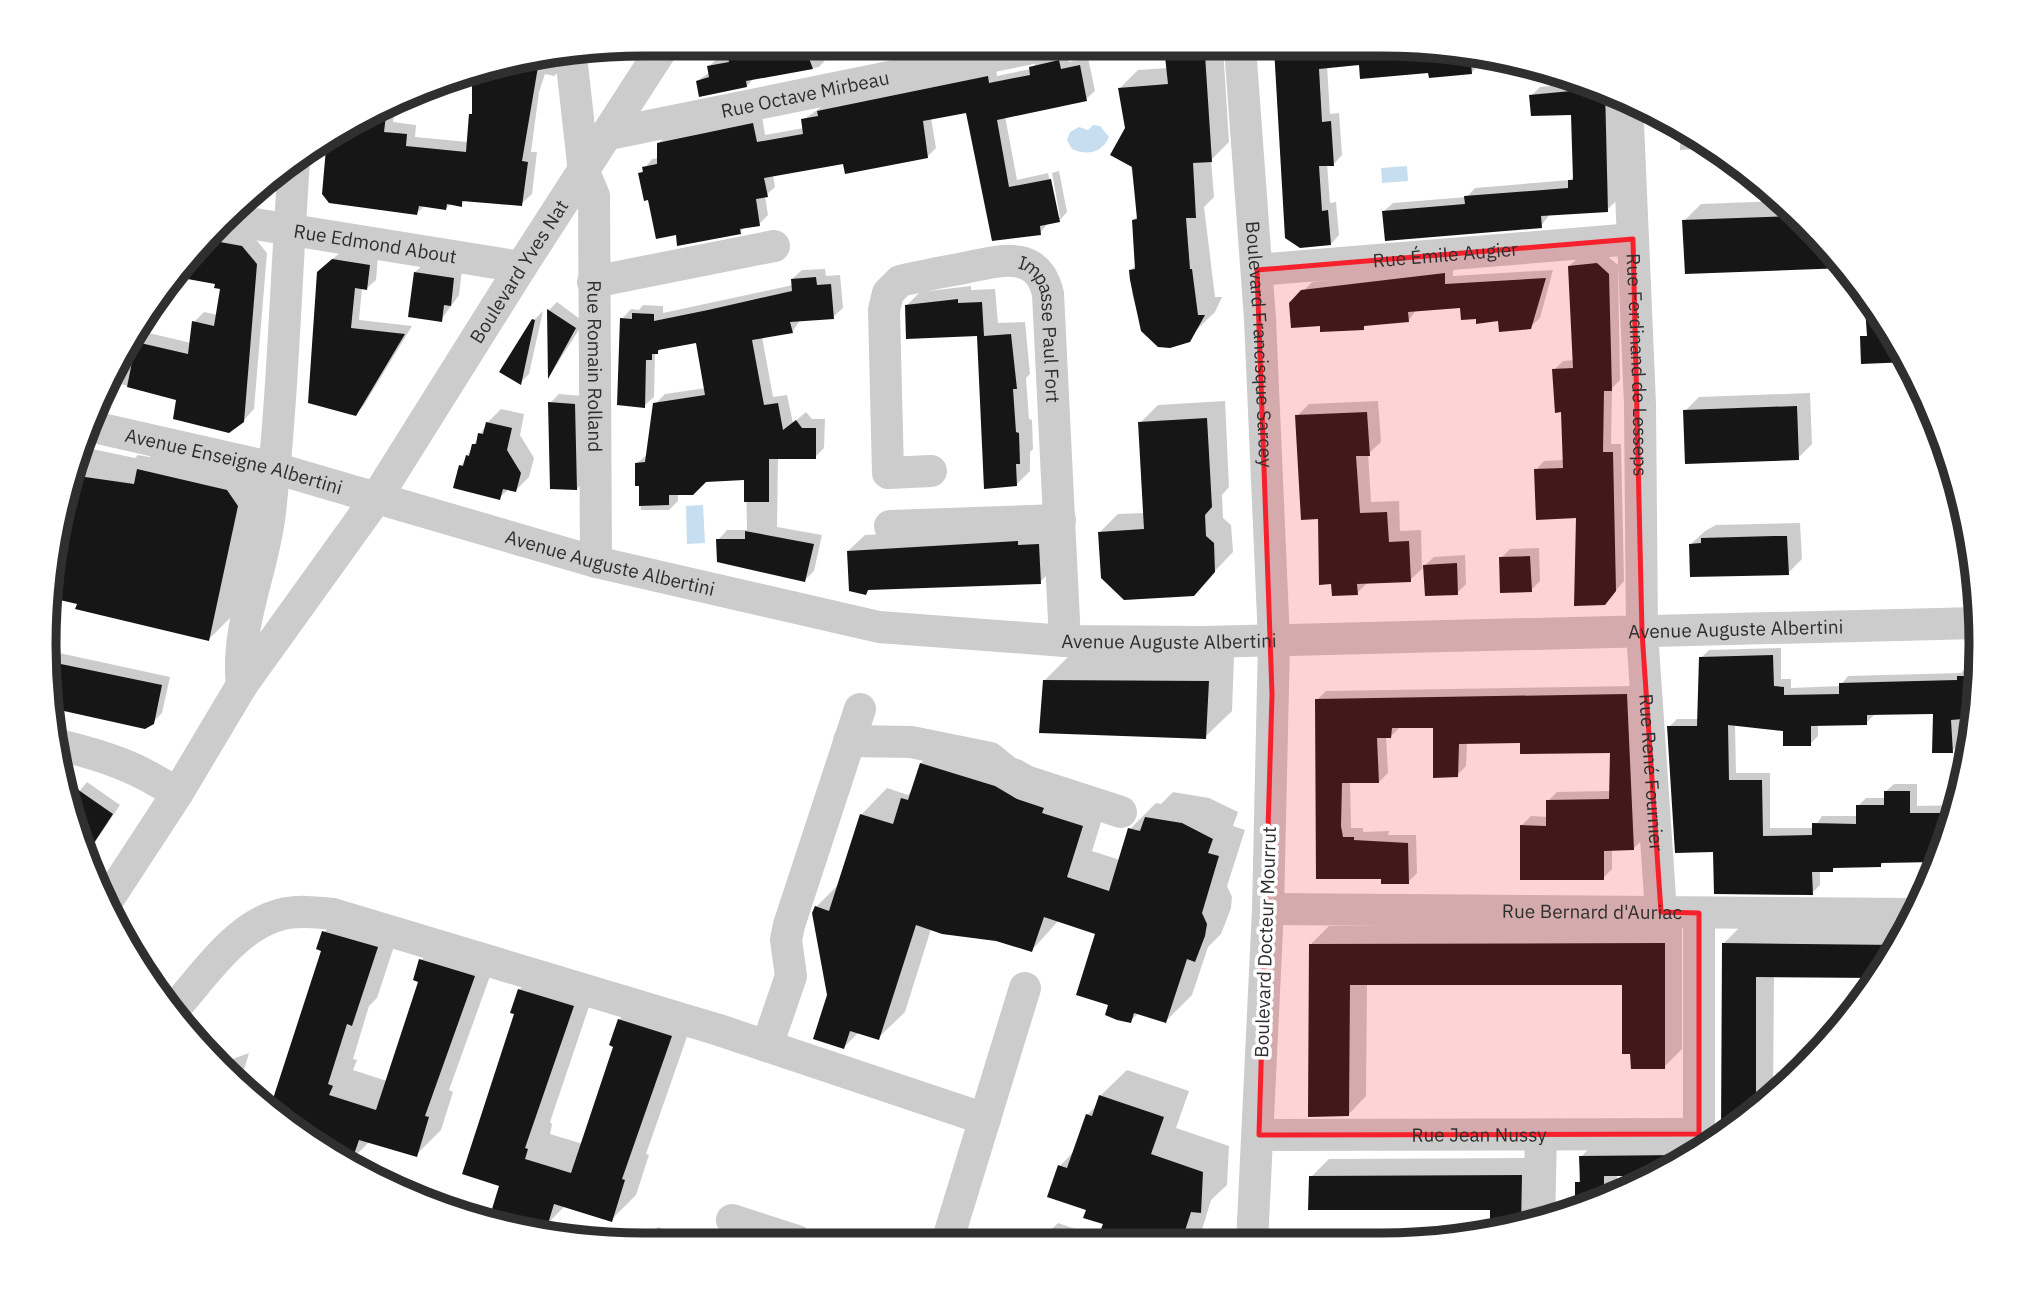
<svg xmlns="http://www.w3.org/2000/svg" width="2025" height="1289" font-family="'IBM Plex Sans',sans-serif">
<rect width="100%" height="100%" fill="#fff"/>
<path fill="#c6deef" d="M1093,125L1100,126L1109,137C1102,153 1087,156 1072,149L1067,140L1070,132L1079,127L1088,130Z
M1407,166L1408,181L1382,183L1381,168Z
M703,505L705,543L687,544L686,506Z"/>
<path fill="#0003" d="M728,44L836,45L825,47L827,58L819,67L754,78L747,86L697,81L710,72L709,66L718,58L730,56Z
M1166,47H1223L1229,142L1211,160L1214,197L1204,207L1215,297H1222L1215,312L1182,344L1142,330L1132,294L1131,270L1136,265L1133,220L1138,216L1120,88L1138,70L1168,68Z
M1277,48L1459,49L1479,54L1480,64L1471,73L1360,63L1327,66L1330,114L1339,113L1342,155L1334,164H1327L1330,203L1336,202L1339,235L1331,244Z
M1067,52L1069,62L1088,58L1095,91L1086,99L1005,116L1017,180L1048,173L1057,217H1060L1052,173L1059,171L1067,212L1059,221L1048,223L1040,233L993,239L968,111L931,118L936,148L927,157L845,162L773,175L775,187L765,196L768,215L759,224L746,226L740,232L677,233L650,198L640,174L652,159L659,158L658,144L667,135L762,116L765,135L804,128L803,120L827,103L996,68L997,76L1031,69L1039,60Z
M564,57V66L554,76L545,74L539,92L531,152H537L532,194L521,204L466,199L461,205L451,203L446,209L425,205L417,213L345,128L396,103L393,122L416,125L415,137L468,142L474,112V72Z
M1572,79L1614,92L1616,201L1607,210L1550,214L1541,226L1384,211L1393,203L1467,197L1475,188L1570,180L1575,176L1573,113L1531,96L1540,87L1572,84Z
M1680,130L1711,148L1680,150Z
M1782,201L1832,249L1845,267L1686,272L1684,221L1701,204Z
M219,231L253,236L267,253L254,409L243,421L178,399L113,382L152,308L149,333L191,343L194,322L204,312L218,315L222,288L217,282L170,276Z
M342,251L378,257L376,280L367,288H362L359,320L412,326L364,405L355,414L328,263Z
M1606,255L1618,265L1620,380L1612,388L1611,444H1621L1624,581L1613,594L1578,516L1536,470L1544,461L1565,460L1563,411L1554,370L1563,361L1575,360L1569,266L1578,258Z
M424,264L462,269L459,295L441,320L415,272Z
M1453,265V276L1553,270L1540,318L1530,327L1477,317L1461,306L1417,309L1408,321L1321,324L1291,304L1312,282Z
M825,269L826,276L840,275L843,308L833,317L801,319L792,332L762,337L773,397L787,395L793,423L806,412L812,419H825L824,448L815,457H778L777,527L822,535L814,571L805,580L718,540L727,530H747L746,479L706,480L678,493V501L669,510H641L637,463L648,454L655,404L665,394L706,388L697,341L662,348L655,355L654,397L644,406L622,319L631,309L639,310L643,305L663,306V313L793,285L792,279L802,270Z
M971,286V290L995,289L998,323L1025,322L1030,374L1026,378L1029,419L1032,420L1033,449L1030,452V471L1016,485L978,335L906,306L920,292Z
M557,302L584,322L550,375L549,310Z
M543,311L529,374L521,382L534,320Z
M1810,393L1812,444L1798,458L1685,411L1699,397Z
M559,394L583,396L585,480L577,489L550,403Z
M1225,401L1229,487L1222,495L1223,518L1231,525L1233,552L1193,594L1100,532L1118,514L1145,513L1140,423L1158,405Z
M1378,401L1381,442L1368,454L1371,502L1399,501L1400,531L1421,530L1422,568L1434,557L1465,555L1466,584L1457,593L1425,566L1410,580L1368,582L1357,593L1319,517L1297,416L1309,404Z
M501,409L524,414L520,435L534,458L529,477L516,490L509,489L499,498L461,466L487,423Z
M164,444L262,480L234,614L209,639L175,627L47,595L78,446L135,458L138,455L150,457Z
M1800,523L1802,559L1788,573L1691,544L1705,531L1716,525Z
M1034,526L1055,528L1057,565L1040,582L871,588L865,593L848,551L865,535Z
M1539,548L1540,581L1531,590L1501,558L1510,549Z
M1781,648V679H1791V688L1840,686L1848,676L1961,673L1966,668H1979L1975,711H1967L1959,717L1960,743L1952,751L1935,712L1875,714L1867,722L1818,724V736L1810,744L1785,729L1735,724L1736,773H1770V828H1814L1822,816H1858V806L1866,798H1885V792L1894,784H1917V806L1959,805L1938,860L1884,862L1881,865L1836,866L1832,870H1820V885L1812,893L1715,850L1669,727L1677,719H1699L1701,658L1709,650Z
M50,651L170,677L162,713L153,722L55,707Z
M1071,654L1234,655L1232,711L1205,737L1044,681Z
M1635,686L1642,840L1633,849H1612V869L1603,878L1522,825L1531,816L1548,817V801L1557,792L1611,791L1612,751L1521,742H1467L1466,766L1457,775L1435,726L1400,727L1391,736H1386L1388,773L1379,782H1350L1351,828H1363V832L1389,831L1388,835H1416L1417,873L1408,882L1382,877H1318L1317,700L1326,691Z
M948,737L1021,760L1044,773L1108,800L1092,851L1120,860L1130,829L1156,803L1161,804L1173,792L1209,798L1238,812L1233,826L1245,830L1227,886L1232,897L1231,908L1221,934L1208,947L1192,995L1166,1021L1139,1013L1130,1021L1110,1004L1097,932L1059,920L1032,950L996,939L931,929L905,1012L878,1038L859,1032L844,1047L829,995L816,907L839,884L861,815L887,788L908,795L913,789L921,763Z
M87,782L120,805L88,853L67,806Z
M349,907L402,922L377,998L369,1006L353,1059L357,1060L353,1070L387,1081L420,981L421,960L446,935L499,951L449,1090L453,1092L441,1130L416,1155L370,1141L350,1161L307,1121L324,932Z
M1682,925V1049L1664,1067L1623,983L1367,984L1366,1096L1348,1115L1311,944L1329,926Z
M1742,925L1909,927L1878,976L1774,975L1773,1099L1723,1135V944Z
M544,964L598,980L550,1122L552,1124L550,1134L583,1144L615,1046L619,1020L644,994L696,1011L646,1154L649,1155L636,1195L611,1220L565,1206L546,1225L501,1185L519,990Z
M249,1053L241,1080L218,1057L230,1060Z
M1127,1070L1189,1091L1176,1128L1229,1146L1227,1185L1211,1200L1198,1243L1038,1242L1058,1223L1093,1235L1099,1229L1103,1230L1105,1223L1088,1209L1060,1166L1075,1150L1087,1115L1097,1105L1100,1096Z
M1688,1142V1160L1681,1165L1646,1179V1174H1617V1191L1577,1208L1581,1157L1594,1143Z
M1539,1158L1536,1225L1491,1232L1492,1208L1311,1177L1329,1159Z
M658,1227L699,1241H645Z"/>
<path fill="#161616" d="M726,44H756L757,48L804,45L813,69L746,81L747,87L699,97L696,81L709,77L707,66L729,62Z
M1164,47H1195L1205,55L1212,162L1193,163L1196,218H1186L1190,269H1192L1198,315H1205L1190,342L1170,348L1158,347L1141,331L1130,280L1129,270L1135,269L1132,220L1137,219L1132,167L1110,155L1125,128L1118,88L1168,84Z
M1274,48L1459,49L1470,52L1472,74L1429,78L1428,73L1360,79L1359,65L1319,69L1322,122L1331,121L1334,166H1319L1322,211L1328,210L1331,245L1300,248L1285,238Z
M1059,60L1061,69L1080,65L1087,101L997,120L1009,187L1051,179L1060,222L1040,226L1041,235L992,241L966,113L923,121L928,158L845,174L843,164L764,178L768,197L756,199L760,226L740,229L741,234L677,246L676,235L656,239L648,200L644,201L638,173L643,172L642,167L657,164V143L753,123L757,142L803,134L801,119L818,116L817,111L988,76L989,83L1030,75L1029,67Z
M539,61L522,161L528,162L522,206L462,201V207L447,204L446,210L419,206L417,215L329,203L322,194L327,137L387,107L384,132L407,134L406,146L466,152L469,114H472V72Z
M1571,79L1605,88L1608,212L1541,216L1542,228L1385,241L1382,211L1465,204L1464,196L1568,188V180H1573L1571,115L1531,116L1529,95L1571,91Z
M1798,216L1832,249L1846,268L1685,274L1682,220Z
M209,240L242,246L257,264L244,422L229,433L173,419L176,400L127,387L136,342L188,354L192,321L214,326L220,289L214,288L215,284L171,276Z
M332,259L370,265L367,290L355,288L351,328L405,334L356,416L308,403L317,272Z
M1597,263L1609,274L1612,391H1604L1603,452H1613L1616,591L1605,605L1574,606L1576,518L1536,520L1534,469L1563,468L1561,412L1555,413L1552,369L1573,368L1568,266Z
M414,272L454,278L451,306L444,305L442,322L408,317Z
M1445,273V284L1546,278L1531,329L1499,332L1498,321L1476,324V319L1461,320L1460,308L1408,312L1409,322L1364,326V330L1320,332V326L1291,328L1289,303L1301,290Z
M816,277L817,285L831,284L834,319L790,322L793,333L752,340L764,405L778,403L783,430L796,420L802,428H816V459H769V502H744V480L706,482L693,495H669V505L639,506V486H635V463L645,462L653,403L705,395L696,343L658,350V354H652V360H646L645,408L617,405L620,318L632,319V313L654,314V321L708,310L792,291L791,279Z
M1864,293L1901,344L1909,362L1861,364L1860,336H1867Z
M958,299V303L982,302L984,336L1011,334L1017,389H1013L1016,432L1019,433L1020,464H1016L1017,486L984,489L977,336L906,339L905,305Z
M547,309L576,328L548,379Z
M532,319L535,320L521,385L499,372Z
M548,402L575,404L577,490L550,489Z
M1797,406L1799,460L1685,464L1683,410Z
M1367,412L1370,456H1356L1360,513L1387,512L1389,542L1409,541L1411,582L1357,584L1358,595L1332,596L1331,584L1319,585L1318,519L1301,520L1295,415Z
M1207,418L1212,507L1205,515L1206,536L1214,543L1215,572L1194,596L1124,600L1101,578L1098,532L1144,529L1138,422Z
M486,422L512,428L507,450L521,473L516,492L503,489L500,500L453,488L459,465L463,466L466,455L469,456L472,444H476L478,433L483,434Z
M137,469L227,490L238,506L209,641L75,609L77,604L47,597L71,475L134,484Z
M745,531L814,544L805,582L717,562L716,539H745Z
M1774,536H1787L1789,575L1690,577L1689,544L1701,543V538Z
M1018,541V545L1039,544L1041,584L868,590L866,595L849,591L847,551Z
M1530,556L1532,592L1500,593L1499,557Z
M1457,563L1458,595L1425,596L1423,565Z
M1773,655L1774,686L1784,687V695L1839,694V683L1957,680V676H1980L1975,713H1962V719L1951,720L1953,753H1932L1933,714L1867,715V725L1811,726V746H1783V731L1728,725L1729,780H1762L1763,836L1812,835V823L1856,824V805H1884V791H1910V813H1941V852L1937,862L1881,863V867L1833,868V872H1812L1813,895L1714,894L1713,852L1675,853L1667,726H1697L1699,657Z
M56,663L162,685L154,724L145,729L55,709L52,679Z
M1043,680L1209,681L1206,739L1039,733Z
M1627,694L1634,850L1604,851V880H1520V825L1546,826V800L1609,799L1610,753L1520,754V743L1459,744L1458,777L1433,778V728H1392L1391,738H1377L1379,783H1342L1341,826L1343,837H1354V840L1408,843L1409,884H1381V879H1316L1315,699Z
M920,763L995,786L1017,799L1044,808L1042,813L1083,826L1067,877L1109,891L1128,828L1140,831L1145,817L1182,823L1213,839L1208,853L1219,856L1202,913L1207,924L1205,936L1195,962L1187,959L1166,1023L1134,1013L1131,1023L1117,1020L1105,1015L1108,1005L1076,995L1095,934L1044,917L1032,952L996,941L942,934L916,925L879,1040L850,1031L844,1049L813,1039L827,995L812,913L815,906L829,911L860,814L893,824L901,798L908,800Z
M77,789L113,814L88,852L66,804Z
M322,931L378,947L352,1026L347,1024L328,1084L333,1086L329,1095L376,1110L418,982L413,980L419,959L475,976L425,1116L429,1117L417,1157L359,1140L351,1163L301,1134L305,1122L269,1111L321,951L316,949Z
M1665,943V1069H1631L1630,1054H1622V985H1350L1349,1116L1308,1117L1309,944Z
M1722,943L1898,945L1877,978L1756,977V1111L1721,1136Z
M518,989L574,1006L525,1148L528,1149L525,1159L571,1173L613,1047L609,1045L618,1019L672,1036L622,1179L625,1180L612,1222L554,1204L547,1227L513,1216L492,1209L499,1186L462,1174L514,1014L510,1013Z
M1099,1095L1164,1117L1151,1154L1203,1172L1201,1213L1191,1212L1181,1243L1096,1242L1103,1224L1083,1218L1086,1210L1047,1197L1058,1165L1067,1168L1086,1114L1092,1116Z
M1681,1155L1684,1162L1654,1176H1604V1197L1575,1209V1182H1580L1579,1156Z
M1522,1175L1521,1227L1490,1232V1210H1308L1309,1176Z"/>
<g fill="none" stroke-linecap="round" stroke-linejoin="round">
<g stroke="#ccc" stroke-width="32">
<path id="s1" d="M1240,47L1260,319L1274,641L1268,909L1252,1243"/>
<path id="s2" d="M571,56L584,172L594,196L596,562"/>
<path id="s3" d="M1627,99L1640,404L1642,632L1661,912"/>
<path id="s4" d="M609,134L1042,46"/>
<path id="s5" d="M230,220L521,267"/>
<path id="s6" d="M1257,270L1633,239"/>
<path d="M593,282L774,246"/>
<path id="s7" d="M89,426L274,468L596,562L879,627L1065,641L1204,642L1978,623"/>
<path id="s8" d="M931,471L888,473L884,310L888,293L900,281C921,276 943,272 964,268C999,261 1037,248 1048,294L1065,641"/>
<path d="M890,526L1060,520"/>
<path d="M242,685C235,627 264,569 270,512C283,396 286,278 294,161"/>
<path d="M849,741L911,742L990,758L1013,777L1121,812"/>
<path d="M59,745C102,755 141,768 177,794"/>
<path id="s9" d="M109,898L177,794L242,685L375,500L521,267L665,44"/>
<path id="s10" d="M1268,909L1917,914"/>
<path d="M174,1009C203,977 235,927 279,915C296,910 316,912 333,914L719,1030L985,1119"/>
<path d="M767,1046L791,976L786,940L789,925L860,709"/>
<path id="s11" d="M1259,1135L1699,1134"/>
<path d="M1699,1152V913"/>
<path d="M732,1220L797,1241"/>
<path d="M1539,1224L1541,1135"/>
<path d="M947,1242L1025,988"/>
</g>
</g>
<path fill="#f6212c" fill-opacity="0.2" stroke="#f6212c" stroke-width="5" stroke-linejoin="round" d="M1633,239L1642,632L1661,912L1699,913V1134L1259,1135L1272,694L1257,270Z"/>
<g text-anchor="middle" stroke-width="7" stroke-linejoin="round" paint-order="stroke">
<g font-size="19" fill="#2f2f2f" stroke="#fff">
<text dy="7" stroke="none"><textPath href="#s4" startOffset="200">Rue Octave Mirbeau</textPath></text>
<text dy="7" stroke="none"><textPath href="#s5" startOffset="147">Rue Edmond About</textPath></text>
<text dy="7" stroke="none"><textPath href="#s6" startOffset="189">Rue Émile Augier</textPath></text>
<text dy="7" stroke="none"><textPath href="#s9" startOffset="749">Boulevard Yves Nat</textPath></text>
<text dy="7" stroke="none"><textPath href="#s8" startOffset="439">Impasse Paul Fort</textPath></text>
<text dy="7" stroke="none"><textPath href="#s1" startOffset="298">Boulevard Francisque Sarcey</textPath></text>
<text dy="7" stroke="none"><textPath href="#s3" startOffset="266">Rue Ferdinand de Lesseps</textPath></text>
<text dy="7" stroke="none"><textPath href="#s2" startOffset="313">Rue Romain Rolland</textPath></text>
<text dy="7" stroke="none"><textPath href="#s7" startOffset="149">Avenue Enseigne Albertini</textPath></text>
<text dy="7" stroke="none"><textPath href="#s7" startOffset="539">Avenue Auguste Albertini</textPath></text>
<text dy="7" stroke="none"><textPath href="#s7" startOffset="1673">Avenue Auguste Albertini</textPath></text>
<text dy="7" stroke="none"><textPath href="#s7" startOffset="1106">Avenue Auguste Albertini</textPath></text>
<text dy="7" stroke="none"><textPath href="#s3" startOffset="674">Rue René Fournier</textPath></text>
<text dy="7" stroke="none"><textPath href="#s10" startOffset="324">Rue Bernard d'Auriac</textPath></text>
<text transform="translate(1265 942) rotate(-88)" y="7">Boulevard Docteur Mourrut</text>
<text dy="7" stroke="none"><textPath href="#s11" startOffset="220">Rue Jean Nussy</textPath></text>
</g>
</g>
<path d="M0 0H2025V1289H0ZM644 56H1381A588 588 0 0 1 1969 644V645A588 588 0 0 1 1381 1233H644A588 588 0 0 1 56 645V644A588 588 0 0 1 644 56Z" fill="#fff" fill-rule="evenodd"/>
<path fill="none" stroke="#2f2f2f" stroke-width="9" d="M644 56H1381A588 588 0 0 1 1969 644V645A588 588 0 0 1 1381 1233H644A588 588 0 0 1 56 645V644A588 588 0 0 1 644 56Z"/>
</svg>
